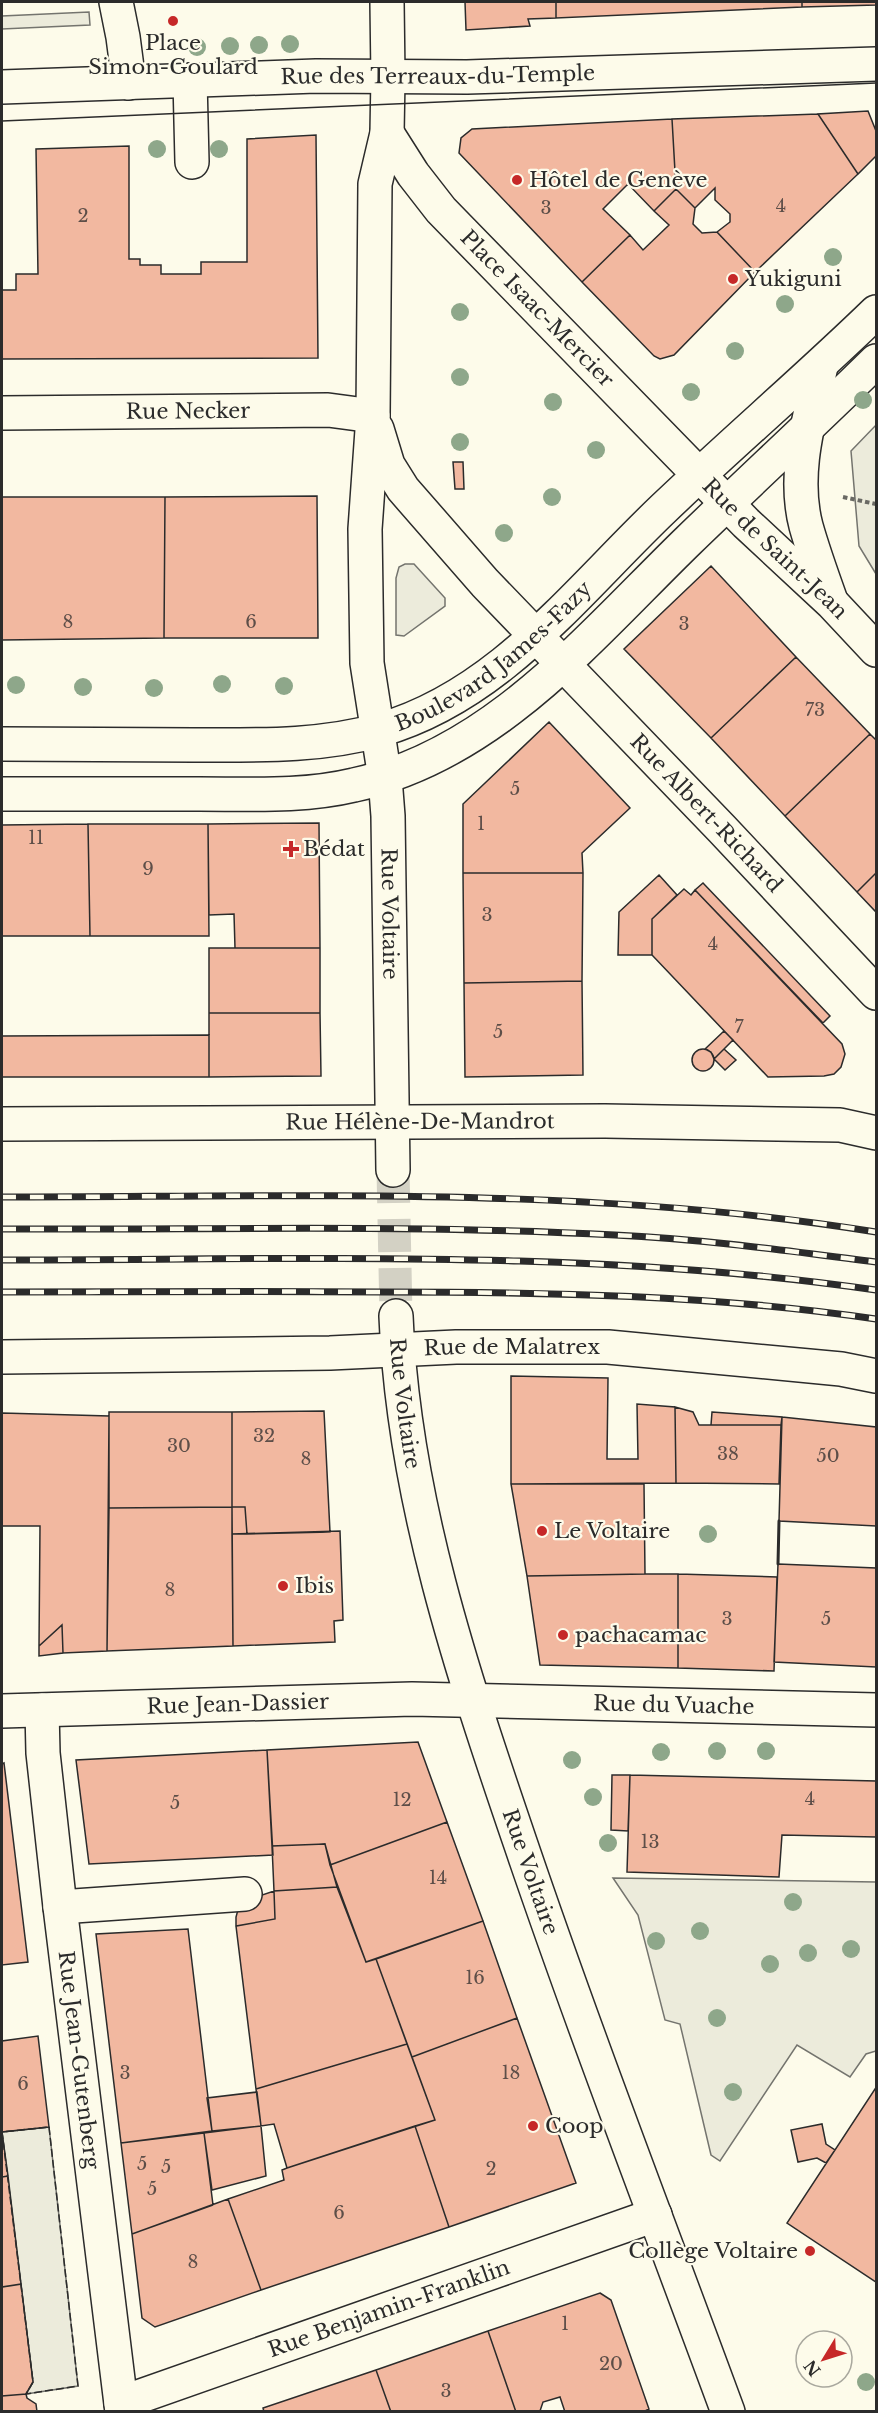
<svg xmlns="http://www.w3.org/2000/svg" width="878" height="2413" font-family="'Libre Baskerville',serif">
<rect width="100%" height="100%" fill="#fdfbea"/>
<path fill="#ecebdb" stroke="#74746e" stroke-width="1.5" d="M89,12L90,25L2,29V16Z
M876,425V574L859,546L851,451Z
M405,564H414L445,598V606L404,636L396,635V578L399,567Z
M613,1878L876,1882V2051L866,2054L850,2077L797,2045L720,2161L711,2155L680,2024L665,2020L638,1915Z
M49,2127L78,2386L26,2394L33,2382L2,2132Z"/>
<path fill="#f2b8a0" stroke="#2b2b2b" stroke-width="1.5" d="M465,2H556V18L528,19L530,26L466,30Z
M556,2H802V7L556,18Z
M802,2H876V5L802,7Z
M868,111L876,131V156L858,174L818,114Z
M818,114L858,174L755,272L717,232L730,222V214L715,200V188L695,208L676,189L672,119Z
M672,119L676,189L654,211L628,184L603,209L630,235L582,282L459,153L461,138L472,129Z
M316,135L318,358L2,359V290H16V274H38L36,149L129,146V259H140V265H161V274H201V262H247V139Z
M676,189L695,208L693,224L702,233L717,232L755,272L674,355L660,359L654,356L582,282L630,235L643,250L669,225L654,211Z
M453,462H463L464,489H455Z
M317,496L318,638H164L165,497Z
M2,497H165L164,638L2,640Z
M711,566L796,657L711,738L624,649Z
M796,657L870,734L785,816L711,738Z
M549,722L630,808L582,853L583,873H463V804Z
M870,734L876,740V873L857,892L785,816Z
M319,823L320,948H235L234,914L209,915L208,824Z
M88,824L90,936H2V825Z
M88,824H208L209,936H90Z
M463,873H583L582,981L464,983Z
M876,873V912L857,892Z
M659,875L677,895L652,919V955H618L619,912Z
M703,883L830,1016L823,1023L695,890Z
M684,889L691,895L695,890L842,1044L845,1054L841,1067L834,1074L824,1076L768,1077L652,955V919Z
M209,948H320V1013H209Z
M582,981L583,1075L465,1077L464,983Z
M209,1013H320L321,1076L209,1077Z
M724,1031L733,1040L714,1059L711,1052L705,1049Z
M209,1035V1077H2V1036Z
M724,1049L736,1060L725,1070L714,1059Z
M692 1060a11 11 0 1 1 22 0a11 11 0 1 1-22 0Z
M511,1376L608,1378L607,1459H638L637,1404L675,1407L676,1483L511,1484Z
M675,1407L693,1412L699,1425H781L779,1484L676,1483Z
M324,1411L330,1532L247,1534L245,1507H232V1412Z
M109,1412H232V1507L109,1508Z
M712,1412L782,1417L781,1425H711Z
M2,1413L109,1416L107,1651L63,1653L62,1625L39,1646L40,1526H2Z
M782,1417L876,1427V1526L779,1521Z
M511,1484H644L645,1574L527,1576Z
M232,1507H245L247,1534H232Z
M232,1507L233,1646L107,1651L109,1508Z
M340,1531L343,1620L334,1621L335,1642L233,1646L232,1534Z
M778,1564L876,1568V1667L774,1662Z
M645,1574H678V1668L540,1665L527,1576Z
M678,1574L777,1577L774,1671L678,1668Z
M62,1625L63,1653L39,1656V1646Z
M418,1742L447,1822L330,1865L325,1844L272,1846L267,1750Z
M267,1750L273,1855L89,1864L76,1760Z
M4,1763L28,1962L2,1965V1764Z
M612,1775H630L628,1831L611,1830Z
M630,1775L876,1781V1837L782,1835L779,1877L627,1872Z
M447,1822L483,1921L366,1962L330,1865Z
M325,1844L337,1887L274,1891L272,1846Z
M337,1887L366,1962L376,1959L407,2044L256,2089L236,1926L275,1919L274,1891Z
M274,1891L275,1919L236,1926V1917L239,1906L253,1898Z
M483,1921L517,2018L412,2057L376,1959Z
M188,1929L212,2131L121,2143L96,1934Z
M517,2018L576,2183L449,2227L415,2126L435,2120L412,2057Z
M38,2036L49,2127L2,2132L8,2176L2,2177V2041Z
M407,2044L435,2120L287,2168L274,2124L261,2126L256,2089Z
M875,2089L876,2091V2282L787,2223Z
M257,2092L261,2126L212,2131L207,2098Z
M822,2124L826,2144L835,2150L826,2163L817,2158L798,2162L791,2130Z
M261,2126L266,2176L212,2190L204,2133Z
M415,2126L449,2227L261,2290L228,2199L284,2180L282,2170L287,2168Z
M204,2133L213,2205L132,2234L121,2143Z
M8,2176L21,2284L2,2287V2177Z
M228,2199L261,2290L155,2327L142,2318L132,2234Z
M21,2284L33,2382L26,2394L2,2396V2287Z
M600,2293L611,2300L649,2409L643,2412H565L560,2397L543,2402L540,2411L516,2412L488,2331Z
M488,2331L516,2412H391L376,2370Z
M376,2370L391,2412H264L263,2408Z
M26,2394L27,2398L36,2404L37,2412H2V2396Z"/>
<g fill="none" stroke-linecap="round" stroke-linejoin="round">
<path stroke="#d3d1c4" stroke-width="33" stroke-dasharray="33 16" stroke-linecap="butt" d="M393,1170L396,1316"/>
<defs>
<g id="minor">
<path d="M116,2L123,37L129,83"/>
<path d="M387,2L388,77"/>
<path d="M190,80L192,162"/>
<path id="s1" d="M2,413L328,410L373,416"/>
<path d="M2,794C67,794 133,794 199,794C251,794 304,797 354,785C494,755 591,635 689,540C751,480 815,421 876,361"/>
<path id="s2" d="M2,1124L605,1121L840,1125L876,1133"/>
<path id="s3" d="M2,1357L330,1353L456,1347H608L841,1369L876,1376"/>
<path id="s4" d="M42,1710L43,1753L60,1907L122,2412"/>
<path id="s5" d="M2,1711L412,1699L876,1710"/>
<path d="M60,1907L245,1894"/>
<path id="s6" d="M121,2403L655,2215"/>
</g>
<g id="major">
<path id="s7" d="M388,77L387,133L375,184L373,416L365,529L367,663L385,778L388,816L393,1170"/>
<path id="s8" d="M2,87L316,76L467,77L876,64"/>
<path id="s9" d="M387,133L413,174L441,210L746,523L832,603L876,650"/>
<path d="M821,366C810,417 792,473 806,526C813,551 822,576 831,601"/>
<path id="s10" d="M377,429L388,465L403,489L485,583L722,829L876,993"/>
<path id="s11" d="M2,744C66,744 130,745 194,745C256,745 319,747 380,730C499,696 576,592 663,509C733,442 807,379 876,312"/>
<path id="s12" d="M396,1316C403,1497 462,1672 520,1842C585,2033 658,2222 728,2412"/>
</g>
</defs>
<use href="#minor" stroke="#2b2b2b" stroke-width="36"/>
<use href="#major" stroke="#2b2b2b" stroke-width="36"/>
<path stroke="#6a6964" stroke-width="4" stroke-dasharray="4.5 3" stroke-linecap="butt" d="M843,497L876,504"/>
<use href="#minor" stroke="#fdfbea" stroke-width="33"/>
<use href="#major" stroke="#fdfbea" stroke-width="33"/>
<path stroke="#2b2b2b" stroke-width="1.5" d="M2,121L876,83"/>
<defs>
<path id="rail" d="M2,1197C293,1197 588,1185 876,1232
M2,1229C206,1230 410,1224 615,1235C702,1239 789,1251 876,1262
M2,1260C293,1260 587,1248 876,1290
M2,1292C129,1292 256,1291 383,1292C547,1292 714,1295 876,1319"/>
</defs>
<use href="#rail" stroke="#2b2b2b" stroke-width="7"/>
<use href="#rail" stroke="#fdfbea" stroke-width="4.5" stroke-dasharray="14" stroke-linecap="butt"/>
<path stroke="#2b2b2b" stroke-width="1.5" stroke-dasharray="8 3" stroke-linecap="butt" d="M49,2127L78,2386L26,2394L33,2382L2,2132Z"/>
<path stroke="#2b2b2b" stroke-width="3" d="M778,1564L779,1521"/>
</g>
<g fill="#8ea78a">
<circle cx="290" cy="44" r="9"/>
<circle cx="259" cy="45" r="9"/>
<circle cx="230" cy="46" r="9"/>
<circle cx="197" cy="47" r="9"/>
<circle cx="157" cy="149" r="9"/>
<circle cx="219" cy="149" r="9"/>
<circle cx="833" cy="257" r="9"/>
<circle cx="785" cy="304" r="9"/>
<circle cx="460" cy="312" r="9"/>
<circle cx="735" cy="351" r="9"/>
<circle cx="460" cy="377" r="9"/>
<circle cx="691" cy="392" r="9"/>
<circle cx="863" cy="400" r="9"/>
<circle cx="553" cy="402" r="9"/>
<circle cx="460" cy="442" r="9"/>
<circle cx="596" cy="450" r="9"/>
<circle cx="552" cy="497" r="9"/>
<circle cx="504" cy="533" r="9"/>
<circle cx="222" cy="684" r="9"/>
<circle cx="16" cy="685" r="9"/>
<circle cx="284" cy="686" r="9"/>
<circle cx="83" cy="687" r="9"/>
<circle cx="154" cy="688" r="9"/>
<circle cx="708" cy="1534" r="9"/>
<circle cx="717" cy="1751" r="9"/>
<circle cx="766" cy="1751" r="9"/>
<circle cx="661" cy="1752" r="9"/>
<circle cx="572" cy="1760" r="9"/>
<circle cx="593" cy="1797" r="9"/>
<circle cx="608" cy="1843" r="9"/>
<circle cx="793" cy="1902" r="9"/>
<circle cx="700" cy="1931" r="9"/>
<circle cx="656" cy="1941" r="9"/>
<circle cx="851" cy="1949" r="9"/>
<circle cx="808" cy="1953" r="9"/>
<circle cx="770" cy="1964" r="9"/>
<circle cx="717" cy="2018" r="9"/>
<circle cx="733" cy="2092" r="9"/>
<circle cx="866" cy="2382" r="9"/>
</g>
<g fill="#c62828" stroke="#fdfbea" stroke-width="2">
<circle cx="173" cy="21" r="6"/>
<circle cx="517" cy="180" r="6"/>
<circle cx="733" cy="279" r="6"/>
<path d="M288 840h6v6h6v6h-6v6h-6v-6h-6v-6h6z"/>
<circle cx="542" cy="1531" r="6"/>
<circle cx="283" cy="1586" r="6"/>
<circle cx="563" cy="1635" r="6"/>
<circle cx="533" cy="2126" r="6"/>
<circle cx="810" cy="2251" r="6"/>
</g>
<g text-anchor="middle" stroke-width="4.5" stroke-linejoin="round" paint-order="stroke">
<g font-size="18" fill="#5d4e48">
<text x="781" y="212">4</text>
<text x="546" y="214">3</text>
<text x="83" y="222">2</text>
<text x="68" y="628">8</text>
<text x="251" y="628">6</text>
<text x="684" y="630">3</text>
<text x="815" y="716">73</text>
<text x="515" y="795">5</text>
<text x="481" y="830">1</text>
<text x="36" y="844">11</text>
<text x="148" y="875">9</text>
<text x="487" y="921">3</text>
<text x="713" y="950">4</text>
<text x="739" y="1033">7</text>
<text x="498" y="1038">5</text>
<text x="264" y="1442">32</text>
<text x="179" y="1452">30</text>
<text x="728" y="1460">38</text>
<text x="828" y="1462">50</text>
<text x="306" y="1465">8</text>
<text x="170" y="1596">8</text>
<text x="727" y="1625">3</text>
<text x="826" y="1625">5</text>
<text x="810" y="1805">4</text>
<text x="402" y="1806">12</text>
<text x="175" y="1809">5</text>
<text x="650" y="1848">13</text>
<text x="438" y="1884">14</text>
<text x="475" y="1984">16</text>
<text x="125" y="2079">3</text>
<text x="511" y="2079">18</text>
<text x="23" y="2090">6</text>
<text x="142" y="2170">5</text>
<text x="166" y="2173">5</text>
<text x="491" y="2175">2</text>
<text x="152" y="2195">5</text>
<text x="339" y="2219">6</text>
<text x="193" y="2268">8</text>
<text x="565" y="2330">1</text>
<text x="611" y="2370">20</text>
<text x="446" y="2397">3</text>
</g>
<g font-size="21" fill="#2b2b2b" stroke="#fdfbea" text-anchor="start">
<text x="173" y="50" text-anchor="middle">Place<tspan x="173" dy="24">Simon-Goulard</tspan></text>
<text x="529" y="187">Hôtel de Genève</text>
<text x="745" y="286">Yukiguni</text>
<text x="303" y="856">Bédat</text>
<text x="554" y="1538">Le Voltaire</text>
<text x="295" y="1593">Ibis</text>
<text x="575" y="1642">pachacamac</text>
<text x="545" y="2133">Coop</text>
<text x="798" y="2258" text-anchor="end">Collège Voltaire</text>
</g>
<g font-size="21" fill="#2b2b2b" stroke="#fdfbea">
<text dy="7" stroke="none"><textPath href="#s8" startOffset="436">Rue des Terreaux-du-Temple</textPath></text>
<text dy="7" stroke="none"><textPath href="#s9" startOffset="232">Place Isaac-Mercier</textPath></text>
<text dy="7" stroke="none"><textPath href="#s1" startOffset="186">Rue Necker</textPath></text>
<text dy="7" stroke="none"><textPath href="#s9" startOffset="570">Rue de Saint-Jean</textPath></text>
<text dy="7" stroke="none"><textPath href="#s11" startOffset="516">Boulevard James-Fazy</textPath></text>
<text dy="7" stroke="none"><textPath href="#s10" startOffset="510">Rue Albert-Richard</textPath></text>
<text dy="7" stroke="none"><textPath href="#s7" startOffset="840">Rue Voltaire</textPath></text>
<text dy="7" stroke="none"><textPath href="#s2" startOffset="418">Rue Hélène-De-Mandrot</textPath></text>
<text dy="7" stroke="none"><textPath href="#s3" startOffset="510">Rue de Malatrex</textPath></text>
<text dy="7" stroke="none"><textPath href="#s12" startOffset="88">Rue Voltaire</textPath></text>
<text dy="7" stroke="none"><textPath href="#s5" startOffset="236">Rue Jean-Dassier</textPath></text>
<text dy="7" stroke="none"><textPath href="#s5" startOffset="672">Rue du Vuache</textPath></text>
<text dy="7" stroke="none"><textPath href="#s12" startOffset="574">Rue Voltaire</textPath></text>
<text dy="7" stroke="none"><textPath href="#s4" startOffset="352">Rue Jean-Gutenberg</textPath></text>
<text dy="7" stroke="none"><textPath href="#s6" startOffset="284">Rue Benjamin-Franklin</textPath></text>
</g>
</g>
<rect width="878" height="2413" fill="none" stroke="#2b2b2b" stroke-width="6"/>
<g transform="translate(824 2359) rotate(232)"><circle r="28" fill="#fdfbea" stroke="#a9a89e" stroke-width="1.5"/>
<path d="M0-4.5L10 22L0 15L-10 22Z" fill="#c62828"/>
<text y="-9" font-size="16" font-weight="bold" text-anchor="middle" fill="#2b2b2b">N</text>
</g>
</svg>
